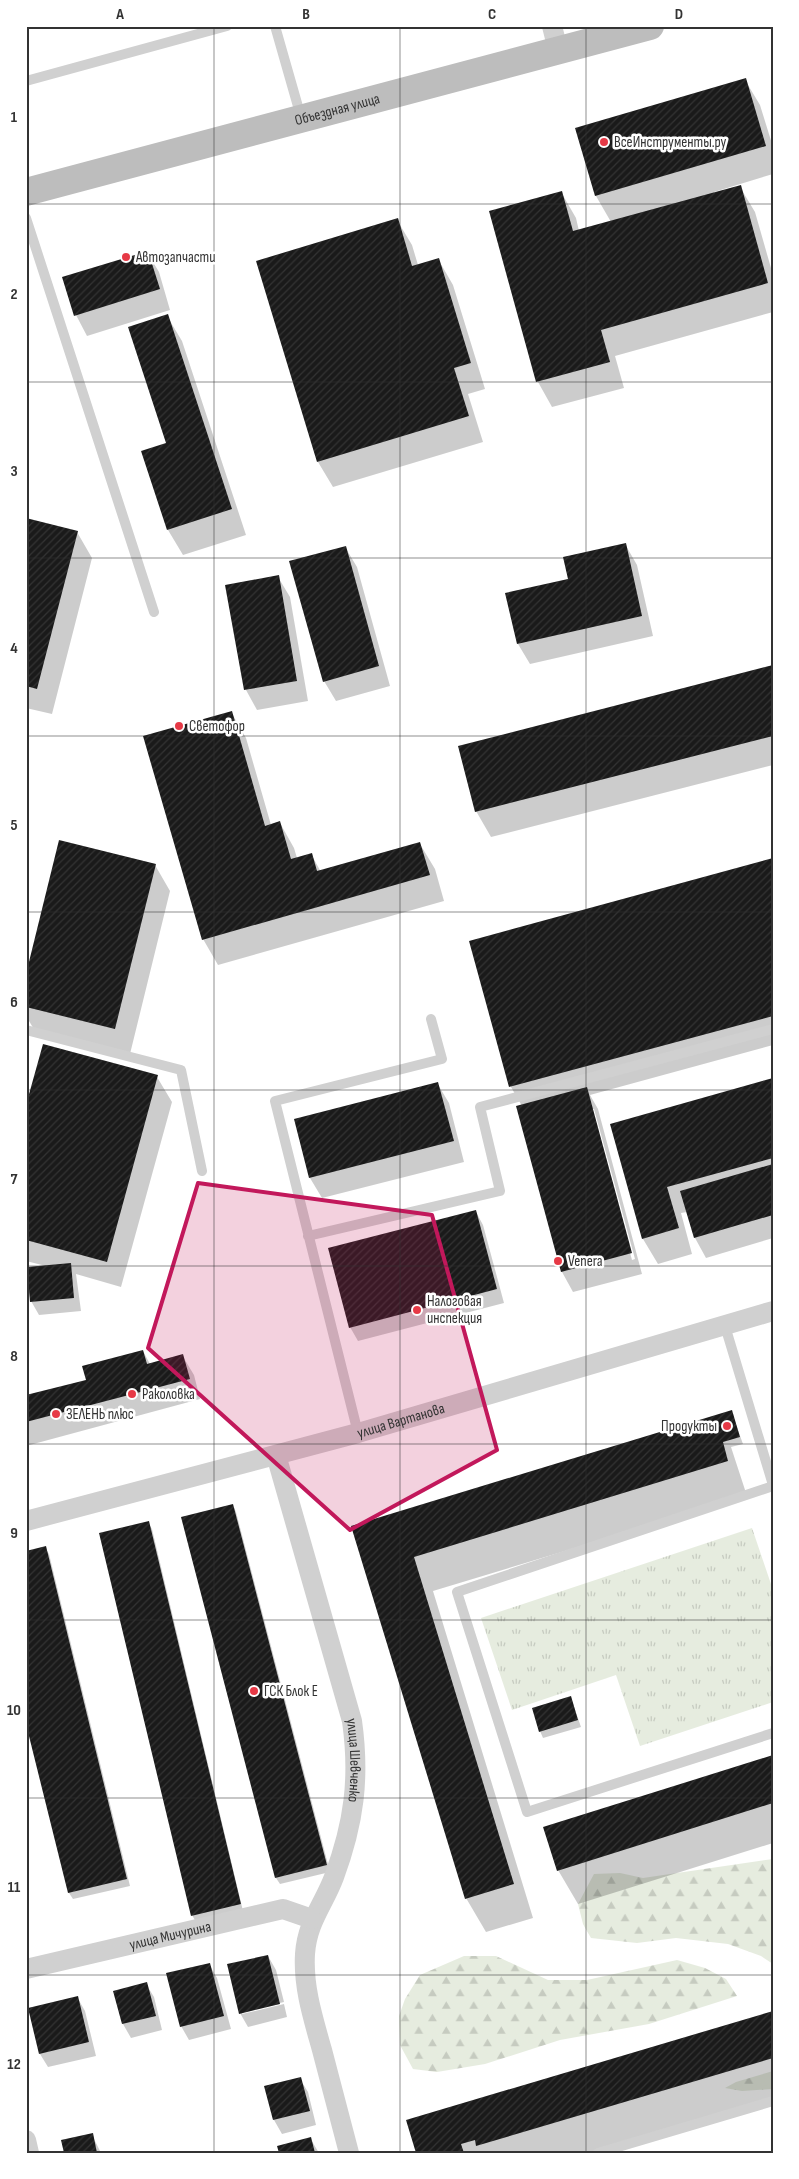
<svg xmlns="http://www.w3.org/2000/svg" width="799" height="2179" font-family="'Sofia Sans Condensed',sans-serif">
<defs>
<pattern id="forest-firs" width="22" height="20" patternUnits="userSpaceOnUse" patternTransform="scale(1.25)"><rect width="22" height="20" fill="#e6ecdf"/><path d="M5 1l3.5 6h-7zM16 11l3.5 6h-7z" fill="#c6cbc0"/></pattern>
<pattern id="park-tufts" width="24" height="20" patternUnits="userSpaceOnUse" patternTransform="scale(1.25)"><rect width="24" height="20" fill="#e6ecdf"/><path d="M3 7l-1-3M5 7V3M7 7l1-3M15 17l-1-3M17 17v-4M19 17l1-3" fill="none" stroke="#c6cbc0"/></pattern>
<pattern id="building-hatch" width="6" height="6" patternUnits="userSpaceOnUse" patternTransform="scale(1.25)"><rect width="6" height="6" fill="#1a1a1a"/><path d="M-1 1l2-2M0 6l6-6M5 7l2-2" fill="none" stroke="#333"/></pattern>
</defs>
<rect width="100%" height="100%" fill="#fff"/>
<path fill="url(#forest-firs)" d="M773,1859V1964L761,1956L728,1944L676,1938L637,1943L591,1938L583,1924L578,1904L594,1874L620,1873L643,1878Z
M464,1956H496L548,1980H587L677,1960L705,1968L726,1979L737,1996L649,2024L560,2040L485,2064L437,2072L413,2069L400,2045L399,2016L405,1999L420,1975Z
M773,2071V2089L742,2091L725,2088L736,2082Z"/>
<path fill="url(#park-tufts)" d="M752,1528L773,1590V1702L640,1746L616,1675L512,1710L481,1618Z"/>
<path fill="#0003" fill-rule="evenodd" d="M745,80L760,105L773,147V174L714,192V194L740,187L755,212L773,275V312L615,356L624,388L552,407L538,382L490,212L561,192L576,218L579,231L611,222L596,196L576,129Z
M397,220L412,245L418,265L438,259L453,285L485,389L468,394L483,442L333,487L318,462Z
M147,252L159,272L170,310L87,336L76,315Z
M167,316L182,341L246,535L183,555L168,530L143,452L168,444Z
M26,519L77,532L92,558L52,714L26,708Z
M625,544L637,565L653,636L530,664L518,644L506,594L570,579Z
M345,547L357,567L390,686L336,701L324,681Z
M278,577L290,597L308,701L257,710L246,690Z
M773,667V765L491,837L476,811Z
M231,712L246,738L271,825L280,823L294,848L297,858L311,854L321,872L420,844L435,869L444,901L218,965L203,939Z
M773,859V1045L590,1095L598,1109L642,1274L573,1292L562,1272L517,1107L522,1106L511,1087L471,942ZM591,1109H594L635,1259L632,1260Z
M155,865L170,891L130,1054L35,1031L26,1016V979Z
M157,1077L172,1102L121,1287L76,1274L81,1311L39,1315L31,1301L46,1266L26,1261V1110Z
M773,1080V1238L706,1258L695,1238L687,1212L681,1213L692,1254L658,1264L643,1239L611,1125Z
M437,1083L449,1103L464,1162L322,1198L310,1178L296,1120Z
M476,1212L483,1225L504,1303L358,1341L350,1327Z
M143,1351L150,1364L182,1355L194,1375L200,1399L26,1446V1397L87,1380Z
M731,1411L743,1444L731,1447L747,1496L433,1591L533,1918L486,1932L466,1898L352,1527Z
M233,1505L236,1512L330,1872L280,1884L276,1878Z
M148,1523L152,1529L243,1911L196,1922L192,1915Z
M45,1548L49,1554L130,1886L73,1899L69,1893L26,1718Z
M571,1698L581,1727L543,1738L540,1731Z
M773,1757V1843L578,1904L558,1870Z
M268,1956L276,1970L284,2002L242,2012V2014L284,2004L287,2017L248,2027L240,2013Z
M209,1964L217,1978L231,2029L189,2040L181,2026Z
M146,1984L154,1997L162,2030L131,2038L123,2024L115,1992Z
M77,1997L85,2011L96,2056L48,2067L40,2054L29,2009Z
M773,2012V2098L587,2153H417Z
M300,2079L308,2092L316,2125L282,2134L274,2120L266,2087Z
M92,2135L101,2153H65Z
M310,2138L319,2153H280Z"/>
<path fill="url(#building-hatch)" d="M746,78L766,146L595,196L575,128Z
M741,185L768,283L601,330L610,362L536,382L489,211L562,191L573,231Z
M398,218L412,266L439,258L471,363L454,368L469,416L317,462L256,261Z
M148,251L160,289L74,316L62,277Z
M168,314L232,509L167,530L141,451L166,443L128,327Z
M26,518L78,531L37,689L26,686Z
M626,543L642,616L517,644L505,593L568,579L563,557Z
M346,546L379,666L323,682L289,561Z
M279,575L297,681L244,690L225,585Z
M773,665V736L475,812L458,746Z
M232,711L265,826L280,821L291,859L312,853L317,871L420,842L430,875L202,940L143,736Z
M59,840L156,864L115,1029L26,1007V974Z
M773,858V1016L509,1087L469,941Z
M43,1044L158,1075L107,1262L26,1240V1105Z
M773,1078V1158L667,1187L679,1228L642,1239L610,1124Z
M438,1082L454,1141L309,1178L294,1119Z
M587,1087L632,1253L561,1272L516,1106Z
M773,1164V1215L694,1238L680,1191Z
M476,1210L497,1289L349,1328L328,1248Z
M71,1263L74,1298L30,1302L27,1267Z
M143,1350L147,1364L183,1354L190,1379L26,1422V1395L86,1380L82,1366Z
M732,1410L740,1437L723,1442L728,1461L414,1557L514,1884L465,1899L351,1526Z
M233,1504L327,1865L275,1878L181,1517Z
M149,1521L241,1904L191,1916L99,1533Z
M46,1546L127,1879L68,1893L26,1724V1551Z
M571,1696L578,1720L539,1732L532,1708Z
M773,1755V1803L557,1871L543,1827Z
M268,1955L280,2004L239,2014L227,1964Z
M210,1963L224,2016L180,2027L166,1973Z
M147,1982L156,2016L122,2024L113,1991Z
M78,1996L89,2042L39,2054L28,2008Z
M773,2011V2058L476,2146L475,2140L461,2144L464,2153H416L406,2120Z
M301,2077L310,2111L273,2120L264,2086Z
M93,2133L97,2153H64L61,2140Z
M311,2137L315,2153H279L277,2146Z"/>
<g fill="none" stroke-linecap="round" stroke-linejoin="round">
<path stroke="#d0d0d0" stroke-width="10" d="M275,26L301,117
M26,81L227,26
M26,218L154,612
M26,1030L181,1070L202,1171
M308,1236L500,1191L480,1107L773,1029
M725,1326L773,1485
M358,1433L275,1101L442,1059L431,1019
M773,1486L457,1592L527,1812L773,1733
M598,2153L773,2101"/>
<g stroke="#d0d0d0" stroke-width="20">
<path d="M552,26L558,50"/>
<path id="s1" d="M276,1455L352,1721C360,1778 354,1823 334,1877C324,1904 307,1922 305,1954C303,1987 313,2018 322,2050C331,2084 340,2119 349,2153"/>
<path id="s2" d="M26,1521L358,1433L773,1311"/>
<path id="s3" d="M26,1969L283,1909L312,1919"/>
<path d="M26,2140L29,2153"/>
</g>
<path stroke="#bdbdbd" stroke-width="28" id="s4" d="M26,192L650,26"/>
</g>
<path fill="#c2185b" fill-opacity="0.2" stroke="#c2185b" stroke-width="4" stroke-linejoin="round" d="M198,1183L432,1215L497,1450L350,1530L148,1348Z"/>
<path fill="none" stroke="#333" stroke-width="1" stroke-opacity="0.55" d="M214,26V2153M400,26V2153M586,26V2153M26,204H773M26,382H773M26,558H773M26,736H773M26,912H773M26,1090H773M26,1266H773M26,1444H773M26,1620H773M26,1798H773M26,1975H773"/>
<g fill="#e63946" stroke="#fff" stroke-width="2">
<circle cx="604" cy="142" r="5"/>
<circle cx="126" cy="257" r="5"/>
<circle cx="179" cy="726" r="5"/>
<circle cx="558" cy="1261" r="5"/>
<circle cx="417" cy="1310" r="5"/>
<circle cx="132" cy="1394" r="5"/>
<circle cx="56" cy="1414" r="5"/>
<circle cx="727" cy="1426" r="5"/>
<circle cx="254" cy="1691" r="5"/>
</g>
<g text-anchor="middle" stroke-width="5" stroke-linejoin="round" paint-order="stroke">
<g font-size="15" fill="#333" stroke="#fff">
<text dy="5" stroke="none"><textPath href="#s4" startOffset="322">Объездная улица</textPath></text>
<text dy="5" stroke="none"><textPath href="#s2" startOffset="388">улица Вартанова</textPath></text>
<text dy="5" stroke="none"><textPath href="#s1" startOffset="316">улица Шевченко</textPath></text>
<text dy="5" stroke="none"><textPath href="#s3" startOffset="148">улица Мичурина</textPath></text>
</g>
<g font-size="15" fill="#333" stroke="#fff" text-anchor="start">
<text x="614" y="147">ВсеИнструменты.ру</text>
<text x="136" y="262">Автозапчасти</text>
<text x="189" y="731">Светофор</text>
<text x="568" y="1266">Venera</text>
<text x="427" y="1306">Налоговая<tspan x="427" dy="17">инспекция</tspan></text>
<text x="142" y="1399">Раколовка</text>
<text x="66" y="1419">ЗЕЛЕНЬ плюс</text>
<text x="717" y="1431" text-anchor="end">Продукты</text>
<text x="264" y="1696">ГСК Блок Е</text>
</g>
</g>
<rect width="799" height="2179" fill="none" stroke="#ffffff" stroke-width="55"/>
<rect x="28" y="28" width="744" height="2124" fill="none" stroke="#333" stroke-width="2"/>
<g font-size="16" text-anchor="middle" font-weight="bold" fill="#333">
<text x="120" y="19">A</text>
<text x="306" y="19">B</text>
<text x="492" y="19">C</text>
<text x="679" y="19">D</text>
<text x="14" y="122">1</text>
<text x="14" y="299">2</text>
<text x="14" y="476">3</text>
<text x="14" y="653">4</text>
<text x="14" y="830">5</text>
<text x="14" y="1007">6</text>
<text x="14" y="1184">7</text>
<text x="14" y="1361">8</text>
<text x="14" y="1538">9</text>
<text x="14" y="1715">10</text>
<text x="14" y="1892">11</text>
<text x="14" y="2069">12</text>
</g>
</svg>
